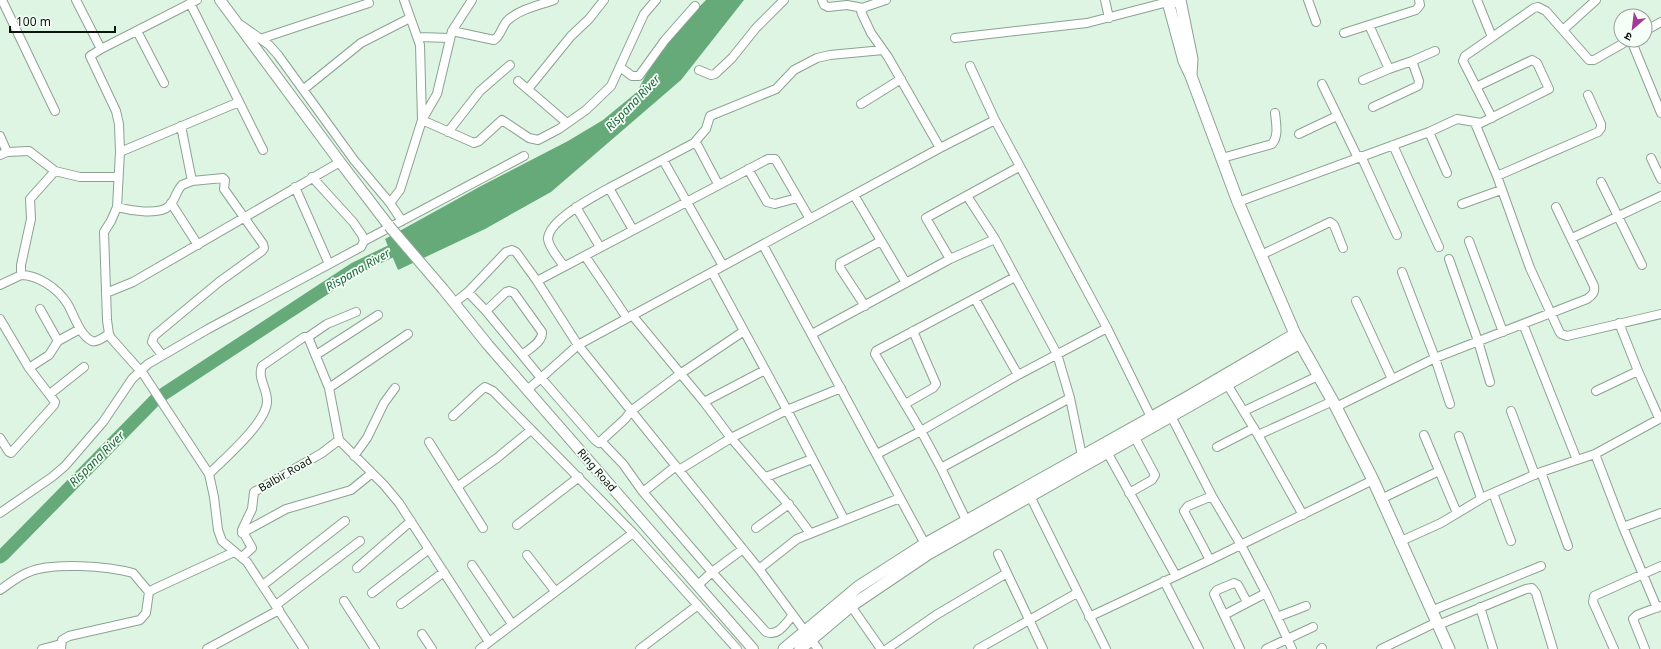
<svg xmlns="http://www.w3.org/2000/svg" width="1661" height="649" font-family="'Noto Sans','Noto Sans Devanagari',sans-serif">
<rect width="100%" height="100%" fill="#def5e3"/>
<path fill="#66aa7a" d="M706,0H744L681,80L551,192L485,229L398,270L385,239L481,186L568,141L603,120L637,92L657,54L693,13Z"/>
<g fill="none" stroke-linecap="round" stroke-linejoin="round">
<path stroke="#66aa7a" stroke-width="13" d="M0,557L4,554L156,399L356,268L406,244"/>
<defs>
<path id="minor" d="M2,0L55,111
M76,0L101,49
M197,0L101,49L90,56L116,111L119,124L120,152L117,207L111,221L104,232L107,320L109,334L111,338L144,375L209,474L214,497L218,530L222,541L247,562L304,649
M404,0L420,45L422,120L474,143L479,141L502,120L529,138L538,140L559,129L586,110L611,86L644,14L656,0
M822,0L824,5L828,7L847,5L863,8
M886,0L865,7L861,11L862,14L871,33L888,57L940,148
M1105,0L1109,18
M1308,0L1316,22
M1477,0L1492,37
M190,3L263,150
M241,25L269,45L278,55L354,160L390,203L402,221
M1369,25L1416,10L1420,5L1419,0
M1563,30L1596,0
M137,31L164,83
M452,31L494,40C501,36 502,25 508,20C520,9 540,5 554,0
M1645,31L1661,22
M1344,33L1369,25L1389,69L1412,61L1419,81L1418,86L1373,107
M419,37L450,38
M955,38L1087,23L1168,2
M260,39L369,3
M1631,40L1661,113
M1412,61L1435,51
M970,66L995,120
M620,67L632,76H639L665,40L695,6
M699,70L711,75L715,74L732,58L756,28L784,0
M1363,80L1389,69
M518,81L567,123
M1322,84L1358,158
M304,89L361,43L410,18
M528,89L571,36L589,19L604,0
M861,104L901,79
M1492,118L1463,61L1465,56L1534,8L1538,7L1546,11L1589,60H1594L1629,40
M1475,123L1497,176L1530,268L1559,331L1561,334L1567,336L1661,314
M181,126L192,181
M448,132L480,91L510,65
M1429,132L1447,173
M1299,134L1337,116
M0,136L7,152L0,155
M694,143L706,129L710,116L776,89L794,70L817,58L830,55L883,50
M1393,145L1439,247
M7,152L29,151L55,171L80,177H117
M120,152L239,102
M1361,156L1397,235
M1222,158L1272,144C1279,136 1276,123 1275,113
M1651,158L1661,179
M663,160L723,266
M748,169L767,202L775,204L797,198
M1497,176L1598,132L1601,128V124L1588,95
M1601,182L1642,265
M295,187L329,264
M609,188L694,143L698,146L718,184
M854,195L906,283
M967,196L995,239L1057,354L1070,398L1082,456
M1238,202L1429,132L1457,119L1481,123L1549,89L1537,63L1532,60L1476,87
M171,203L198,245
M390,203L400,190L422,120L437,94L452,31L472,0
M1462,204L1501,190
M117,207C128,210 159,216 169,206C175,201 176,191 182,185L192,181L223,178L225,180L224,189L263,244L264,248L262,251L219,282L154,336L152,342L162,355
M576,207L600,247
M1572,238L1661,196
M364,241L524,156
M1469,241L1503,332
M763,245L925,544
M1261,255L1330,222L1334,225L1343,248
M585,256L627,318
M950,259L926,218L1019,167
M1449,259L1478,341L1490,382
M564,266C559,259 549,248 548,239C548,220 595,196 609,188L633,230
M712,272L787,410L844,519
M1402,272L1435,358L1450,404
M21,275C38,275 57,288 67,303C74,314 79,335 92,341C97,343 105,336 109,334
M537,281L768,159H775L777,162L810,219
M0,285L21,275V265L31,219L30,199L55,171
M468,292L486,311
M106,293L133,282L340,162
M975,299L1018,375
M1356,301L1392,379
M454,303L468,292L506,252L512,250L516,252L537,281L578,345L759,569L818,649
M865,306L840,268V263L881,241
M40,309L58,341
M632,315L704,402L731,438L793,510L810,533
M0,319L29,368L55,402L54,405L11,453L9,452L0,438
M1619,323L1638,371L1659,418
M1523,324L1577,460
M812,334L950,259L995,239
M308,337L327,324L356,312
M316,355L378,315
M522,355C529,349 543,342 542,332L514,293L509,291L506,292L486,311L541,378L527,390
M29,368L49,355L58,341L80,329
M1227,384L1258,435L1333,401
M329,388L408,334
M1596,391L1638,371
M50,394L84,367
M704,402L765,370
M905,404L933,388L936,384L913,331
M1336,407L1435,358L1587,299C1593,295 1595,292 1594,286L1556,207
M1244,411L1318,376
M1511,411L1535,475
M453,416L481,390L485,387L493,391L633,533L737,649
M1171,416L1212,496L1241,545L1266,593L1292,649
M1258,435L1303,515
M1424,435L1457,513
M1459,436L1481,498
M601,441L625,419L631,411L680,374L744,331
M429,442L483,528
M1217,447L1254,428
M1107,452L1176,576
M877,454L921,431L875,354L876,351L1015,277
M1595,454L1623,527L1657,608
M354,456L367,438L384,403L395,388
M676,466L643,492L623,464L601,441L599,443L595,440L541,378L578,345L940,148L995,120L1107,328L1151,417
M941,468L921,431L1018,375L1107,328
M679,470L731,438L787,410L841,388
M1541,472L1568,546
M209,474C225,458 266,423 267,402C268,390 257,378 262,366L304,337H308L329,388L339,440L384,485L399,503L489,642
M766,477L812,459
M457,487L497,458L531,430
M643,492L712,572L766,632C778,637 786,623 793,615
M1028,492L1106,649
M1129,493L1152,480L1155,475L1133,434
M1493,493L1511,541
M1381,499L1439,471
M0,513L52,477L65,466L103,422L132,379L148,364L208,329L361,247L364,241L362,235L353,222L312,177
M967,522L941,468L1070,398
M517,525L579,477
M1623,527L1661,513
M756,528L789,504
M242,533L286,509L351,490L372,473
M1399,542L1441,523L1486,496L1541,472L1595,454L1661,418
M998,554L1043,649
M527,555L555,591
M242,557L252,548L242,530L252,509L254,492L322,453L339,440
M1210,560L1184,511L1188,506L1212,496
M472,565L512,624
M357,568L411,521
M759,569L797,539L900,498
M1164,581L1199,649
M263,585L345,521
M698,585L712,572L743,549
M0,590C9,584 18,576 29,572C52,562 108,566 133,573L149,592
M372,593L429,549
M344,601L375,649
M401,604L444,572
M276,605L360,541
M851,606L881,649
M1480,607L1493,649
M1431,611L1541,566
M1224,615L1266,593
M1089,617L1210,560L1373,480
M1277,617L1306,606
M1438,625L1526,589L1532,588L1536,593L1553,649
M422,634L432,649
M42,649L61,644
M61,649L62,640L69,636L140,620L146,613L149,592L154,589L234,552
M207,649L279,610
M480,649L633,533
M640,649L698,605
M887,649L936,615L1007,573
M978,649L1077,593
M1240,649L1214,594L1217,590L1234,583L1238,585L1247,602
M1266,649L1313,627
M1321,649L1322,648
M1381,649L1437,622
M1614,649L1593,602L1594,596L1661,566
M1645,649L1633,619L1637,615L1661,606"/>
<path id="tertiary" d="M220,0L340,162L389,226
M443,289L488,345L753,649"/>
<path id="secondary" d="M1180,0L1192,59L1191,75
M1168,2L1184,61L1191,76L1238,202L1295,334L1336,407L1373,480L1449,649
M784,649L858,587L925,544L1186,398L1295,334
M800,649L851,606L928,554L1300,343"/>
<path id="trunk" d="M1168,0V2L1178,0"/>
</defs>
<use href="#minor" stroke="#8da292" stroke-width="10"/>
<use href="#tertiary" stroke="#8da292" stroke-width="12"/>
<use href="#secondary" stroke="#8da292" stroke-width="13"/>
<use href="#trunk" stroke="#8da292" stroke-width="15"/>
<use href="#minor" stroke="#fff" stroke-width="8"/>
<use href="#tertiary" stroke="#fff" stroke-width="10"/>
<use href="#secondary" stroke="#fff" stroke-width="11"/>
<use href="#trunk" stroke="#fff" stroke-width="13"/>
<defs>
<path id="tertiary-bridge" d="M389,226L443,289"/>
</defs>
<use href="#tertiary-bridge" stroke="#8da292" stroke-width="12" stroke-linecap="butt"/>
<use href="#tertiary-bridge" stroke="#fff" stroke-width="10"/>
</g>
<g text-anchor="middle" stroke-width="3.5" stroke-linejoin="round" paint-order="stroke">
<g font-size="11" fill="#0c140e" stroke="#f5fef7">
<text transform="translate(597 470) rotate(49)" y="4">Ring Road</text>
<text transform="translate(285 474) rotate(-30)" y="4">Balbir Road</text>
</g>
<g font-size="12" font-style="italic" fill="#1e683a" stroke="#f5fef7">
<text transform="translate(633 103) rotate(-46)" y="4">Rispana River</text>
<text transform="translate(358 270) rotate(-30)" y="4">Rispana River</text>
<text transform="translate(97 459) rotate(-45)" y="4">Rispana River</text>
</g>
</g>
<g transform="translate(1633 28) rotate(208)"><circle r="19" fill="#f5fef7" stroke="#98a09a"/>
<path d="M0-3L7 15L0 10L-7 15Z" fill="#a53999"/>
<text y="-6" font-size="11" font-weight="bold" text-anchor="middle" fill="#0c140e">उ</text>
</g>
<path d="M10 26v6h105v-6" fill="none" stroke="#0c140e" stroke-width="2"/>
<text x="16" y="26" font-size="12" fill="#0c140e" stroke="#f5fef7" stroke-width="3" paint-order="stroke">100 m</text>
</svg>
